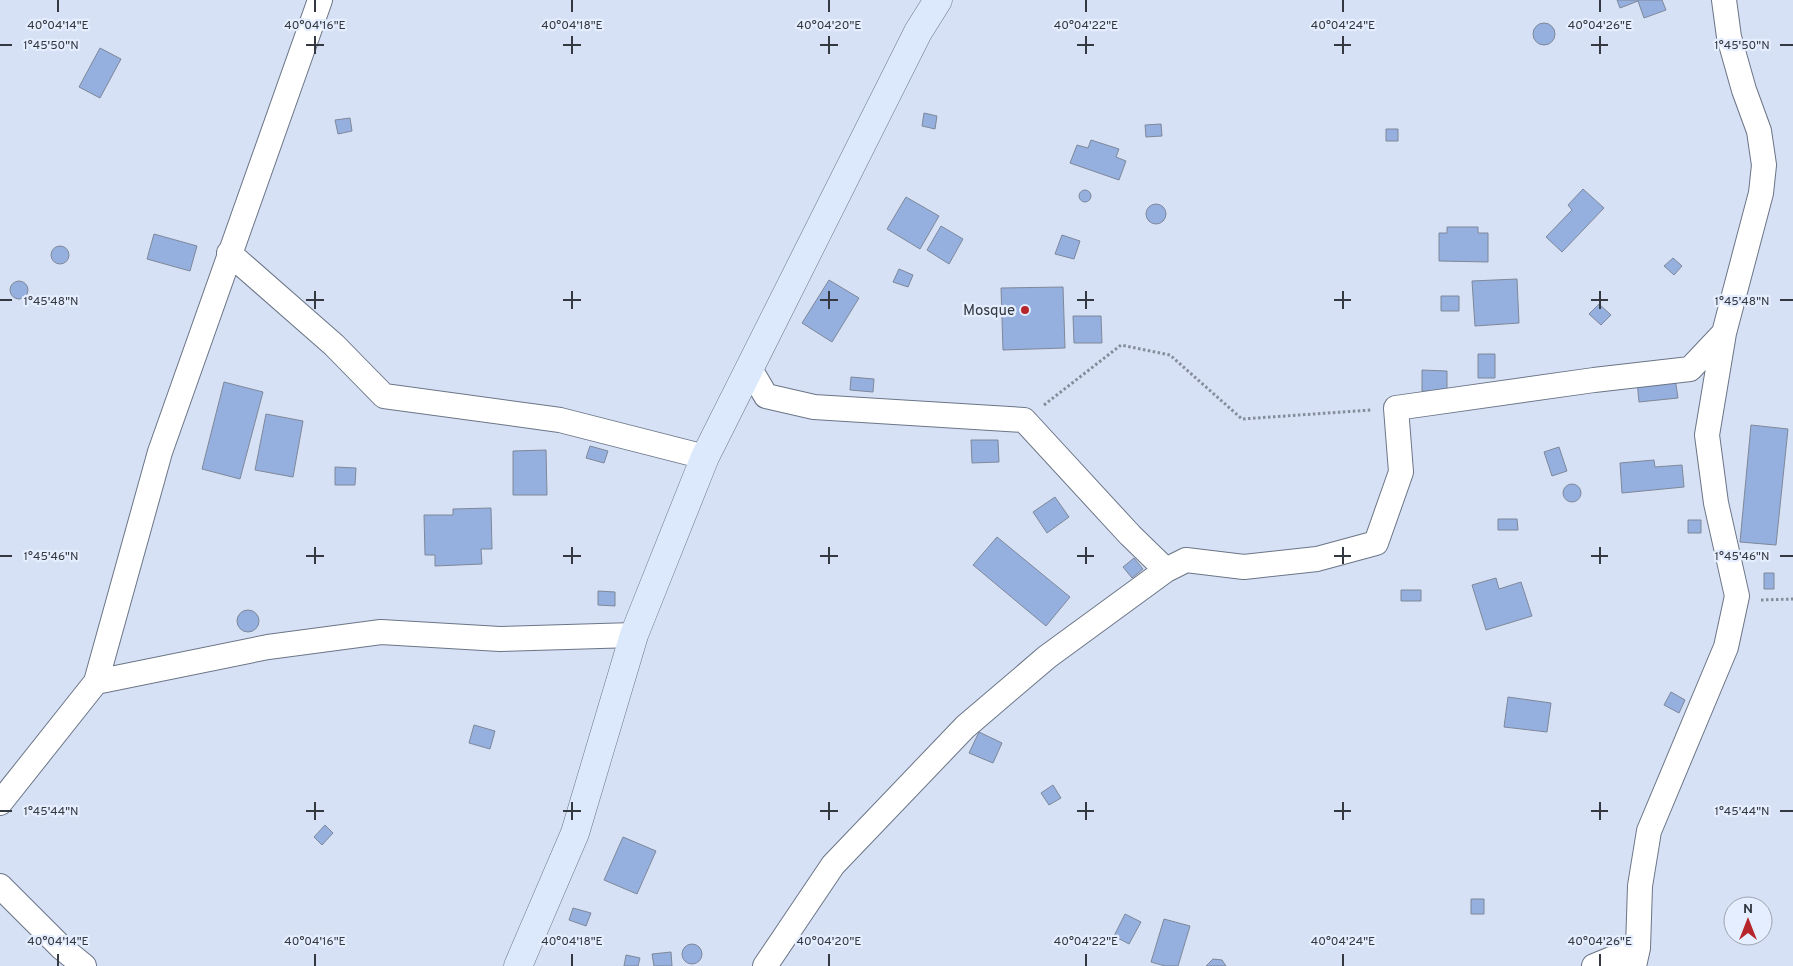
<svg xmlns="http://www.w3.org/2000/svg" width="1793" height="966" font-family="Overpass,sans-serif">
<rect width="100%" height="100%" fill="#d6e1f5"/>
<path fill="#95afde" stroke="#7e889a" d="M1617,0H1662L1666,10L1644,18L1638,1L1620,8Z
M1533 34a11 11 0 1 1 22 0a11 11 0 1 1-22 0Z
M100,48L121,59L100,98L79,87Z
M924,113L937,116L935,129L922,126Z
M350,118L352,131L338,134L335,120Z
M1161,124L1162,136L1146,137L1145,125Z
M1386,129H1398V141H1386Z
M1091,140L1119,149L1116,157L1126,161L1119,180L1070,163L1077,145L1088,148Z
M1583,189L1604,208L1562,252L1546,237L1572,210L1568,205Z
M1079 196a6 6 0 1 1 12 0a6 6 0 1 1-12 0Z
M906,197L939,216L920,249L887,229Z
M1146 214a10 10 0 1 1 20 0a10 10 0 1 1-20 0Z
M941,226L963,239L949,264L927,250Z
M1447,227H1478V233H1488V262L1439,261V233H1447Z
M154,234L197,246L190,271L147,259Z
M1062,235L1080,241L1074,259L1055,254Z
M51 255a9 9 0 1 1 18 0a9 9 0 1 1-18 0Z
M1673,258L1682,266L1674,275L1664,266Z
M899,269L913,275L908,287L893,282Z
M1517,279L1519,323L1475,326L1472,281Z
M829,280L859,298L832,342L802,323Z
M10 290a9 9 0 1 1 18 0a9 9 0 1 1-18 0Z
M1063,287L1065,348L1003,350L1001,288Z
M1441,296H1459V311H1441Z
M1599,304L1611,315L1601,325L1589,314Z
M1073,316H1101L1102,343H1074Z
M1478,354H1495V378H1478Z
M1422,370L1447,371V392L1422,391Z
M851,377L874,379L873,392L850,390Z
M1675,378L1678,398L1639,402L1637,381Z
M224,382L263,392L240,479L202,469Z
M266,414L303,421L293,477L255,470Z
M1751,425L1788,429L1776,545L1740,542Z
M971,440H998L999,462L972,463Z
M590,446L608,451L604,463L586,458Z
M1559,447L1567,471L1552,476L1544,452Z
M546,450L547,495H513V451Z
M1654,460L1655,467L1682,465L1684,487L1622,493L1620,463Z
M335,467L356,468L355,485H335Z
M1563 493a9 9 0 1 1 18 0a9 9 0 1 1-18 0Z
M1055,497L1069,517L1047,533L1033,512Z
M491,508L492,549H481L482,564L435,566V555H425L424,515H453V509Z
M1498,519H1517L1518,530H1498Z
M1688,520H1701V533H1688Z
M997,537L1070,597L1046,626L973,565Z
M1134,558L1143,569L1132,578L1123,567Z
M1764,573H1774V589H1764Z
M1496,578L1499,589L1521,582L1532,616L1486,630L1472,585Z
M1401,590H1421V601H1401Z
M598,591L615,592V606L598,605Z
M237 621a11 11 0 1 1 22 0a11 11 0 1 1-22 0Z
M1671,692L1685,700L1679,713L1664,705Z
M1508,697L1551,703L1547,732L1504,727Z
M474,725L495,731L490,749L469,743Z
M979,732L1002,743L993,763L969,753Z
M1053,785L1061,798L1049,805L1041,793Z
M325,825L333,833L322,845L314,837Z
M623,837L656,851L637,894L604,880Z
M1471,899H1484V914H1471Z
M573,908L591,913L586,926L569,920Z
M1125,914L1141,922L1129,944L1114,936Z
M1164,919L1190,926L1178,966H1165L1151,962Z
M682 954a10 10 0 1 1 20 0a10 10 0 1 1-20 0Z
M671,952L672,966H654L652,954Z
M626,955L640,958L638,966H624Z
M1213,959L1222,960L1226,966H1206Z"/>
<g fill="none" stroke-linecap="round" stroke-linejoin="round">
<defs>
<path id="street" d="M229,253L334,345L384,396L560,420L705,457
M750,369L766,396L814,407L1024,420L1130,535L1166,570L1047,657L965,727L833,865L765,966
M1166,570L1186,560L1244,567L1317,559L1376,543L1401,472L1396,408L1594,380L1690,369L1724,333
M96,682L268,647L381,632L500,639L634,635
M0,803L96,682L160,452L320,0
M0,886L62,948L84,966
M1594,966L1638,948
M1634,966L1638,948L1640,886L1649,831L1726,647L1737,596L1716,503L1707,435L1724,333L1761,193L1764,165L1759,131L1744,90L1729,37L1724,0"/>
<path id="secondary" d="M518,966L575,833L634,635L705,457L918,32L938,0"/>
</defs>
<use href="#street" stroke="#6b7586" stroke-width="26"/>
<use href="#secondary" stroke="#6b7586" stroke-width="29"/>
<path stroke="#858c9a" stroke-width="3" stroke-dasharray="2.5 2.5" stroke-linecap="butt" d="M1044,405L1121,345L1170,355L1242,419L1371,410
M1761,600L1793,599"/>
<use href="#street" stroke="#fff" stroke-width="24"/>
<use href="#secondary" stroke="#dce8fc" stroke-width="28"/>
</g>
<path fill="none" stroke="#343840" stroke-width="2" d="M58,0V12M315,0V12M572,0V12M829,0V12M1086,0V12M1343,0V12M1600,0V12M315,36V54M572,36V54M829,36V54M1086,36V54M1343,36V54M1600,36V54M0,45H12M306,45H324M563,45H581M820,45H838M1077,45H1094M1334,45H1351M1591,45H1608M1780,45H1793M315,291V309M572,291V309M829,291V309M1086,291V309M1343,291V309M1600,291V309M0,300H12M306,300H324M563,300H581M820,300H838M1077,300H1094M1334,300H1351M1591,300H1608M1780,300H1793M315,547V564M572,547V564M829,547V564M1086,547V564M1343,547V564M1600,547V564M0,556H12M306,556H324M563,556H581M820,556H838M1077,556H1094M1334,556H1351M1591,556H1608M1780,556H1793M315,802V820M572,802V820M829,802V820M1086,802V820M1343,802V820M1600,802V820M0,811H12M306,811H324M563,811H581M820,811H838M1077,811H1094M1334,811H1351M1591,811H1608M1780,811H1793M58,954V966M315,954V966M572,954V966M829,954V966M1086,954V966M1343,954V966M1600,954V966"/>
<circle fill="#b6252c" stroke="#e5eefe" stroke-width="2" cx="1025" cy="310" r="5"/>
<g text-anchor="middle" stroke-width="4.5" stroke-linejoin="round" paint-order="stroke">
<g font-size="15" fill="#343840" stroke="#e5eefe" text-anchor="end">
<text x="1015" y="315">Mosque</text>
</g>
</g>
<g font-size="12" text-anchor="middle" fill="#343840" stroke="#e5eefe" stroke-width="4.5" stroke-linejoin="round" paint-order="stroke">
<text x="58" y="29">40°04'14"E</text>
<text x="315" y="29">40°04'16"E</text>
<text x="572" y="29">40°04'18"E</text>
<text x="829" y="29">40°04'20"E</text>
<text x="1086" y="29">40°04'22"E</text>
<text x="1343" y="29">40°04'24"E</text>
<text x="1600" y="29">40°04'26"E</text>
<text x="51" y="49">1°45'50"N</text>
<text x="1742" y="49">1°45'50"N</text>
<text x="51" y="305">1°45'48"N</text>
<text x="1742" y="305">1°45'48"N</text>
<text x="51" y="560">1°45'46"N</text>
<text x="1742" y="560">1°45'46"N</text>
<text x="51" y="815">1°45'44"N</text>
<text x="1742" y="815">1°45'44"N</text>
<text x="58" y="945">40°04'14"E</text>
<text x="315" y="945">40°04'16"E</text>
<text x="572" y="945">40°04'18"E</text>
<text x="829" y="945">40°04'20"E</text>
<text x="1086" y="945">40°04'22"E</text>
<text x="1343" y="945">40°04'24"E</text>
<text x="1600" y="945">40°04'26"E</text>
</g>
<g transform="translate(1748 921)"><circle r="24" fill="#e5eefe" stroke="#9ea5b2"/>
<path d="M0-4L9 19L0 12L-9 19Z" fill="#b6252c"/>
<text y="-8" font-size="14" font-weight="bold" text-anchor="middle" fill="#343840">N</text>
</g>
</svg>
